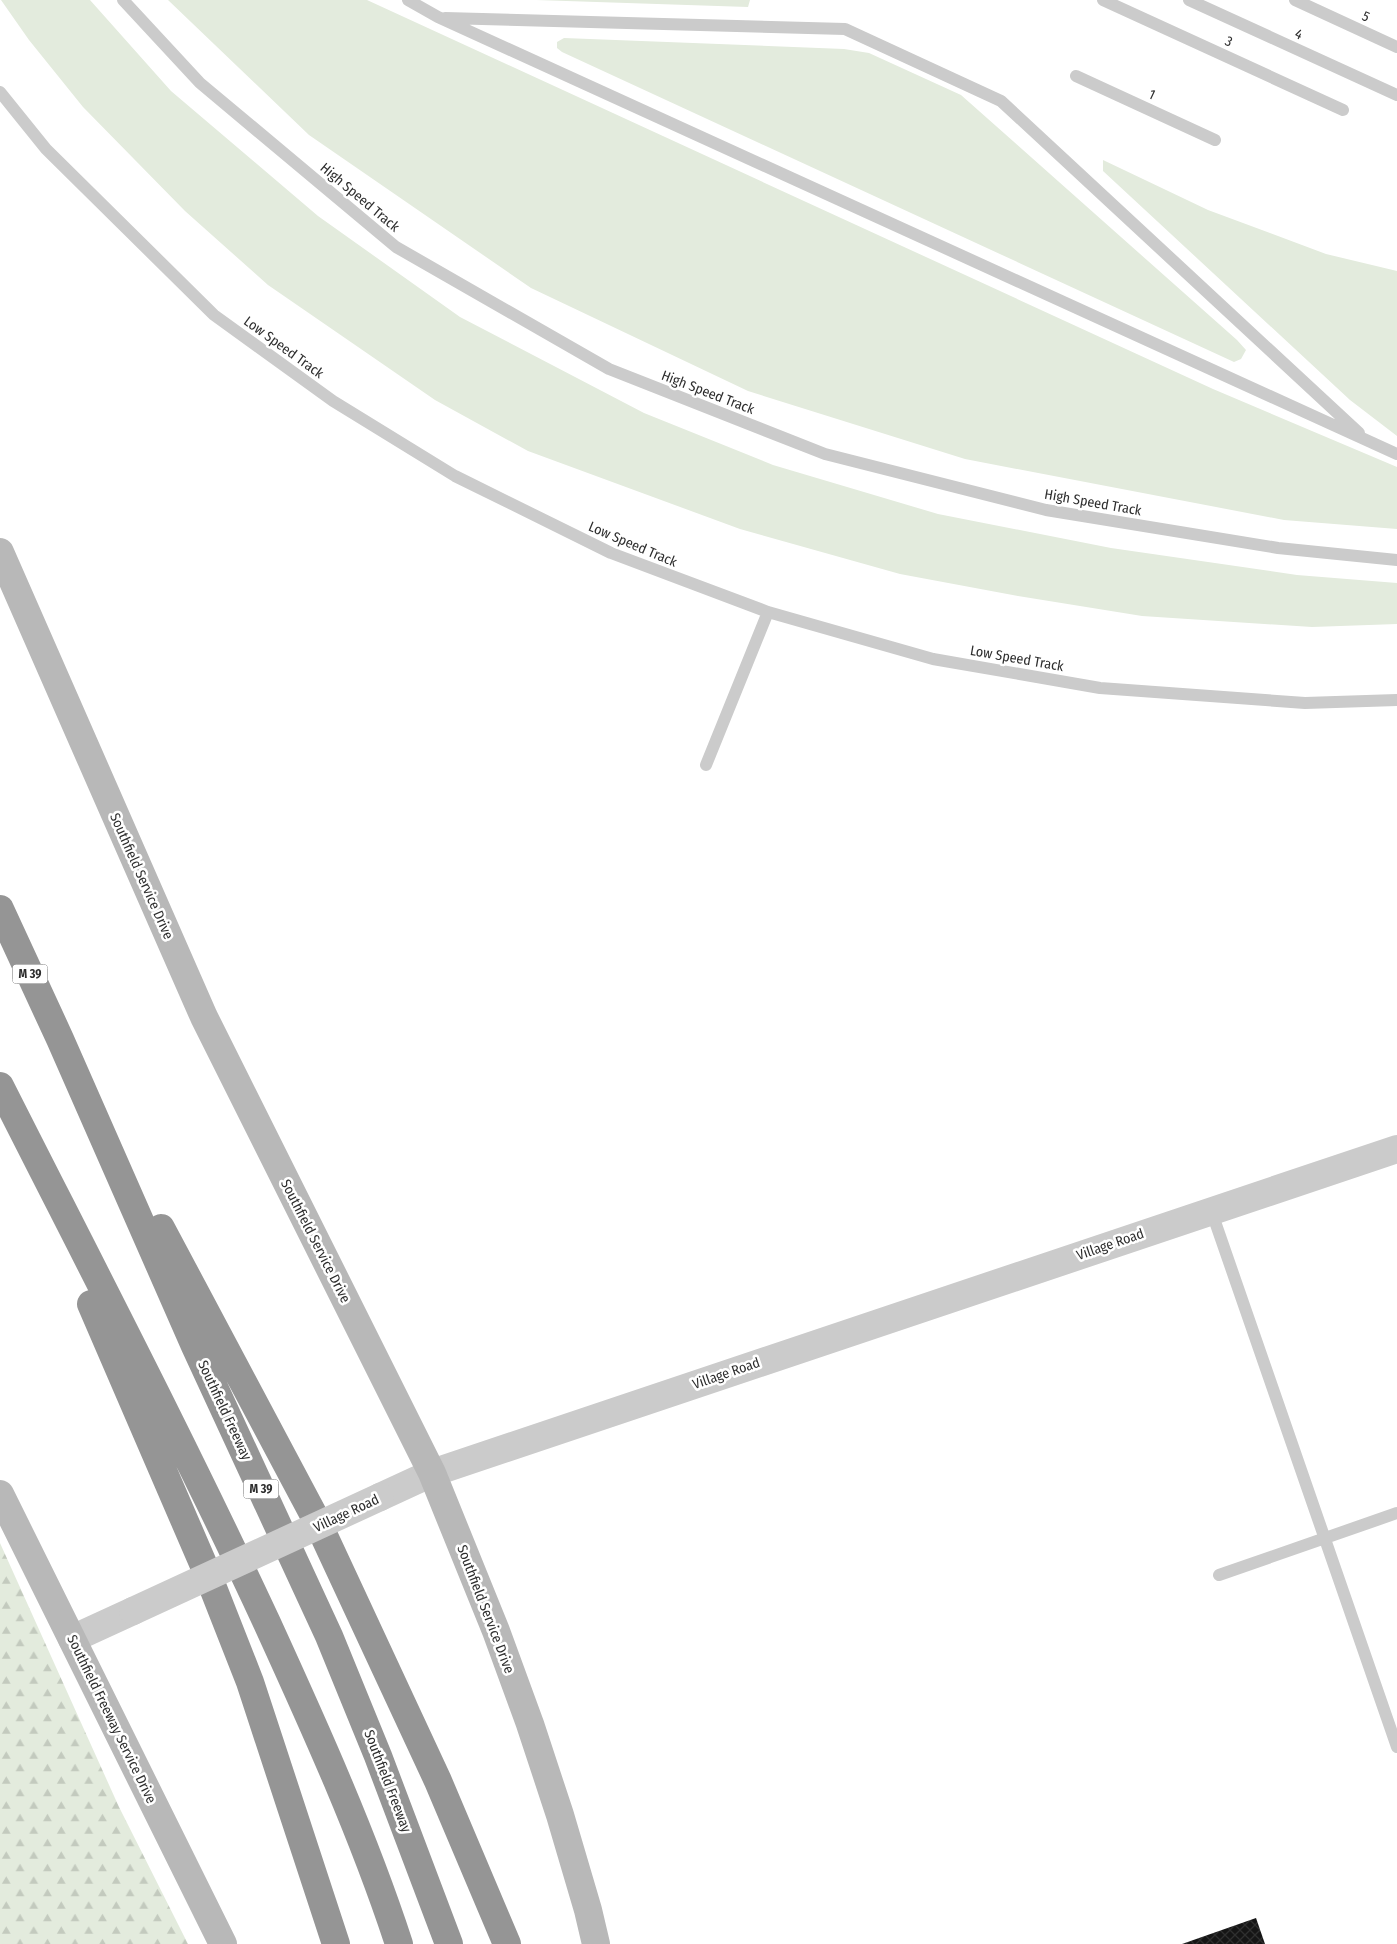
<svg xmlns="http://www.w3.org/2000/svg" width="1397" height="1944" font-family="'Fira Sans Condensed',sans-serif">
<defs>
<pattern id="forest-firs" width="22" height="20" patternUnits="userSpaceOnUse" patternTransform="scale(1.25)"><rect width="22" height="20" fill="#e3ebdd"/><path d="M5 1l3.5 6h-7zM16 11l3.5 6h-7z" fill="#c3cabe"/></pattern>
<pattern id="building-cross-hatch" width="8" height="8" patternUnits="userSpaceOnUse" patternTransform="scale(1.25)"><rect width="8" height="8" fill="#151515"/><path d="M0 0l8 8M0 8l8-8" fill="none" stroke="#2f2f2f"/></pattern>
</defs>
<rect width="100%" height="100%" fill="#fff"/>
<path fill="#e3ebdd" d="M1,0H90L171,91L318,216L460,317L644,413L773,465L938,514L1111,548L1297,575L1397,583V624L1312,627L1142,616L1018,596L900,574L740,529L528,451L435,400L268,285L185,211L83,107L29,40Z
M168,0H367L1213,389L1397,467V529L1284,520L965,459L748,391L531,288L309,135Z
M536,0H750L748,7Z
M564,38L844,49L869,53L961,95L1237,340L1246,350L1241,359L1234,362L562,52L557,48V42Z
M1103,160L1208,210L1326,254L1397,271V436L1350,400L1103,171Z"/>
<path fill="url(#forest-firs)" d="M0,1543L119,1807L188,1944H0Z"/>
<path fill="url(#building-cross-hatch)" d="M1256,1918L1265,1944H1182Z"/>
<g fill="none" stroke-linecap="round" stroke-linejoin="round">
<path stroke="#cbcbcb" stroke-width="12" d="M123,0L200,83L396,247L609,369L825,454L1046,510L1278,548L1397,560
M408,0L438,17L1397,454
M1103,0L1343,110
M1189,0L1397,95
M1295,0L1397,47
M445,18L845,29L1001,101L1359,433
M1076,76L1215,140
M0,92L46,149L214,315L333,401L455,476L611,553L768,612L933,659L1100,688L1305,703L1397,700
M706,765L768,612
M1211,1210L1397,1747
M1219,1575L1397,1513"/>
<path stroke="#cbcbcb" stroke-width="28" d="M380,1497L432,1473L1397,1149
M72,1639L133,1611"/>
<path stroke="#b8b8b8" stroke-width="28" d="M0,552L204,1017L432,1473L496,1631L530,1724L560,1815L588,1910L596,1944
M0,1494L223,1944"/>
<path stroke="#959595" stroke-width="28" d="M0,909L60,1039L195,1346L329,1636L378,1756L449,1944
M0,1086C90,1264 183,1442 267,1623C315,1728 363,1834 399,1944
M161,1228L318,1523L438,1781L507,1944
M91,1304L208,1575L250,1682L336,1944"/>
<path stroke="#cbcbcb" stroke-width="28" d="M133,1611L380,1497"/>
</g>
<g text-anchor="middle" stroke-width="5" stroke-linejoin="round" paint-order="stroke">
<g fill="#fff" stroke="#6d6d6d" stroke-width="1">
<rect x="12.5" y="964.5" width="35" height="19" rx="4"/>
<rect x="243.5" y="1479.5" width="35" height="19" rx="4"/>
</g>
<g font-size="12" font-weight="bold" fill="#2e2e2e">
<text x="30" y="978">M 39</text>
<text x="261" y="1493">M 39</text>
</g>
<g font-size="14" fill="#2e2e2e" stroke="#fff">
<text transform="translate(1366 16) rotate(25)" y="5">5</text>
<text transform="translate(1299 34) rotate(25)" y="5">4</text>
<text transform="translate(1229 41) rotate(25)" y="5">3</text>
<text transform="translate(1152 94) rotate(25)" y="5">1</text>
<text transform="translate(360 197) rotate(40)" y="5">High Speed Track</text>
<text transform="translate(284 347) rotate(36)" y="5">Low Speed Track</text>
<text transform="translate(708 392) rotate(21)" y="5">High Speed Track</text>
<text transform="translate(1093 502) rotate(10)" y="5">High Speed Track</text>
<text transform="translate(633 544) rotate(23)" y="5">Low Speed Track</text>
<text transform="translate(1017 658) rotate(10)" y="5">Low Speed Track</text>
<text transform="translate(142 876) rotate(66)" y="5">Southfield Service Drive</text>
<text transform="translate(316 1241) rotate(63)" y="5">Southfield Service Drive</text>
<text transform="translate(1110 1244) rotate(-19)" y="5">Village Road</text>
<text transform="translate(726 1373) rotate(-19)" y="5">Village Road</text>
<text transform="translate(225 1410) rotate(65)" y="5">Southfield Freeway</text>
<text transform="translate(346 1513) rotate(-25)" y="5">Village Road</text>
<text transform="translate(486 1609) rotate(69)" y="5">Southfield Service Drive</text>
<text transform="translate(112 1719) rotate(64)" y="5">Southfield Freeway Service Drive</text>
<text transform="translate(388 1781) rotate(69)" y="5">Southfield Freeway</text>
</g>
</g>
</svg>
